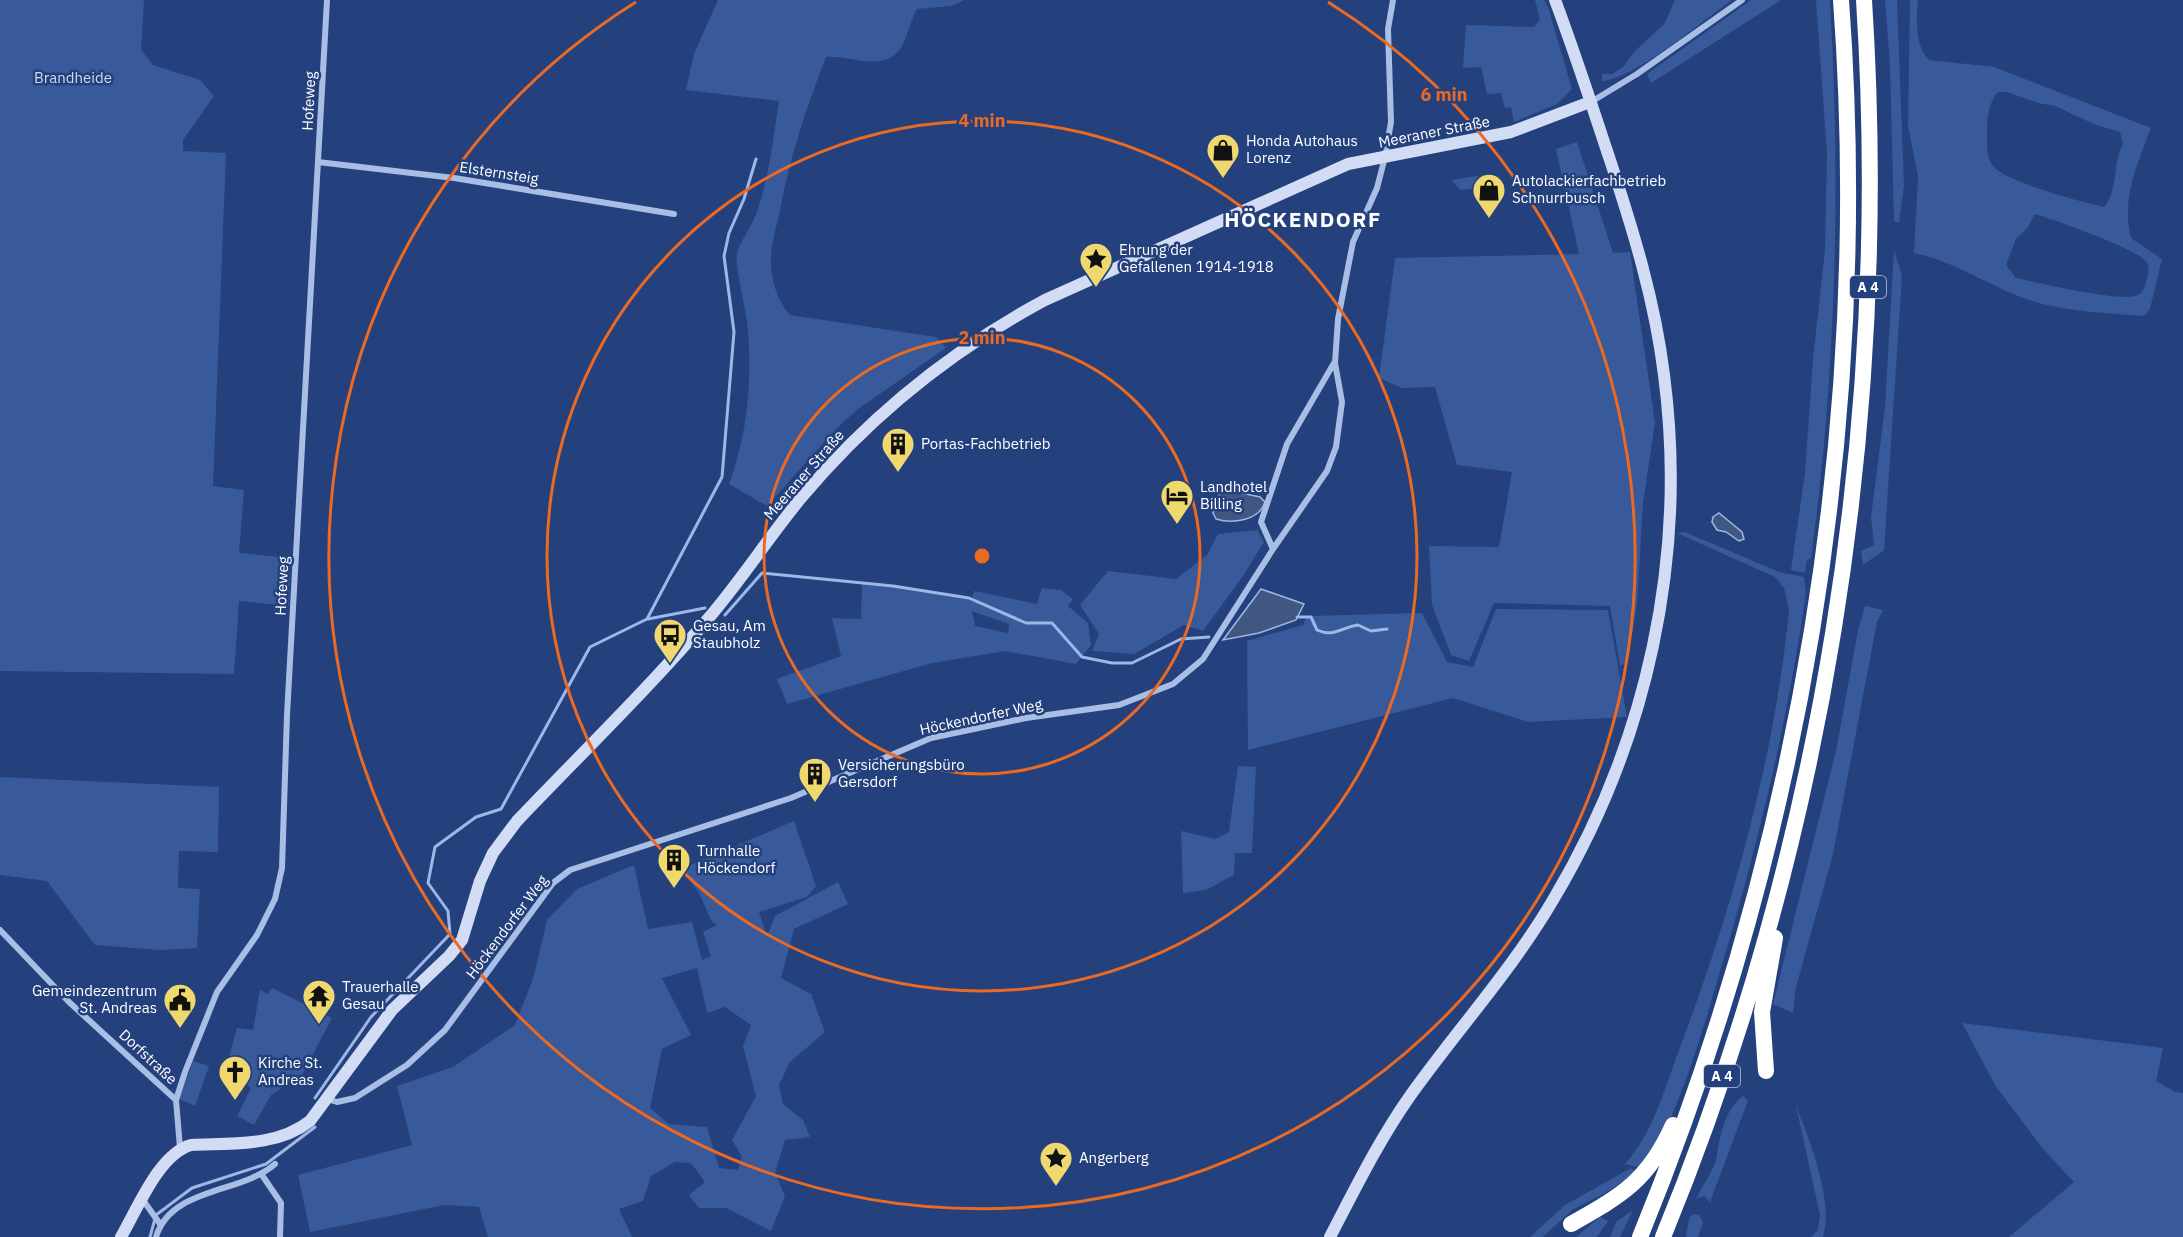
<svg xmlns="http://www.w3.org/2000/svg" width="2183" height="1237" font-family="'IBM Plex Sans',sans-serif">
<rect width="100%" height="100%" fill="#24417d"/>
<path fill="#38599a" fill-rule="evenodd" d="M0,0H144L141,50L153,65L200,80L214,96L183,140V151L226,153L213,486L244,490L239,553L291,558L289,606L239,601L234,674L0,671Z
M718,0H964L951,6L917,9C911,20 908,33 903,44C887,75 852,55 826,57C806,108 789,160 779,215C776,228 772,242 771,256C770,277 776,299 790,315L936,337L946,348L858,409L836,429L767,506L729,484C748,434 753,375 747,322C745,305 735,268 737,254C740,241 750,229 755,217C769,180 773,139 779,101L686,90L694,54Z
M1535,0H1544L1548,7L1572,89L1557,104L1514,122L1511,107L1505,108L1501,93L1487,94L1481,67L1463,68L1466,25L1534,27L1540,20Z
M1675,0H1732C1702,21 1635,79 1602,81V74H1612L1623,67L1634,52L1665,23Z
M1751,0H1781L1651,83L1647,74Z
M1816,0H1830C1841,187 1836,374 1811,559H1807L1805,573L1791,570L1805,473L1813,359L1825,250L1827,154Z
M1885,0H1897L1904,186L1899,223L1894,221L1890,65Z
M1910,0H1918C1916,19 1915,46 1929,60L1994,67L2151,128C2137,165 2121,199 2131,238L2162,259L2150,309L2144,316C2103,312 2059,312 2021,297C1984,283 1953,261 1914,253L1918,177L1908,125ZM1998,92H2007L2038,103L2055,106L2096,125L2120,132L2123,144C2112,162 2119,190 2104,207C2083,202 2005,182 1993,166C1986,157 1987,142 1987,130C1987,117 1989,102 1998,92ZM2035,214C2055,220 2134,248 2146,261C2151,266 2147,277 2146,283C2144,289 2141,295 2135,296C2114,301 2040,283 2016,278L2006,265L2016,239L2028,227Z
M1577,142L1613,253L1630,252L1655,423L1643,503L1637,605L1627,663L1620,666L1610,606L1494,603L1469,661L1451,655L1432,605L1429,546L1499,547L1512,472L1457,465L1435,387L1402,388L1379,378L1395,258L1579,254L1556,149Z
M1491,174L1496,181L1494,186L1461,190L1451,180Z
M1894,250L1902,276L1884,550L1863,565L1861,551L1874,545L1871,518L1885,407Z
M1257,530L1264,542L1243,576L1203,631L1184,625L1134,654L1092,651L1099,634L1080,605L1108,571L1176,579L1207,555L1218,534Z
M1685,532L1779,572L1804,577L1806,593C1788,720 1758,844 1722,965C1701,1035 1682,1106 1645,1169L1625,1164C1653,1133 1664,1090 1679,1050C1732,910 1774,761 1789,611L1784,588L1775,577L1677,533Z
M862,582L972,599L974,591L1037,604L1042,588L1061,590L1073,599L1068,606L1088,623L1091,645L1076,664L1005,651L932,663L787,704L777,679L841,656L832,618L861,619ZM972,611L1009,624L1008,633L975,626Z
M1865,606L1883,610L1877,622L1833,854L1796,987L1793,1013L1773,1004L1836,751L1858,630Z
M1496,609L1608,610L1627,717L1528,722L1453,698L1248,750L1247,641L1303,625L1307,616L1422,613L1447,662L1473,667Z
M1238,766L1256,767L1252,853H1235L1234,875L1206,890L1183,893L1181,831L1215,839L1229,832Z
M0,777L219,787L218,852L179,851L178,888L200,889L197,948L161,950L95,945L47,881L0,875Z
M794,821L816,886L807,897L759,912L767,936L775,916L838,882L848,904L794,929L781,978L811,994L825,1032L790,1062L779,1085L783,1104L803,1120L810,1137L785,1140L775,1173L785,1196L771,1231L726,1208H699L689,1195L705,1182L691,1163L675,1162L651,1176L643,1201L619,1209L632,1237H488L479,1207L444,1205L310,1232L298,1175L412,1145L397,1086L453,1067L515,1025L533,979L547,920L577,889L634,865L648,929L692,922L702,960L711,956L703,932L717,925L712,922L699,893L681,869ZM697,968L707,1013L725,1007L751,1025L743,1046L756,1096L732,1140L742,1157L738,1170L719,1168L707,1127L669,1124L650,1108L662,1049L691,1035L662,978Z
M272,988L332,1018L302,1075L271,1095L254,1125L237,1116L251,1088L247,1085L250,1079L224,1065L228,1060L237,1028L253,1030L260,990L268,994Z
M1962,1023L2163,1048L2156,1081L2175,1092L2183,1093V1237H2009L2074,1182L2043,1149L1995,1085Z
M193,1061L209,1066L195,1106L179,1099Z
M1743,1096L1748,1101L1710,1202L1704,1196L1696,1199C1702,1186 1715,1169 1717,1155C1720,1135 1725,1109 1743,1096Z
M1796,1106C1810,1141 1834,1201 1823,1237H1811L1818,1230L1820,1215Z
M1631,1168L1637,1172L1607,1192L1572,1210L1543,1237H1530L1565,1205Z
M1633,1210L1620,1237H1610L1616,1222Z
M1694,1214L1699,1215L1703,1222L1698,1237H1686L1689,1218Z
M1600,1217L1608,1221L1597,1237H1576Z"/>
<path fill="#415782" stroke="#9db7e6" stroke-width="1.5" d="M1227,490L1260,497L1265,502C1259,521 1232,524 1216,519L1213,513L1220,493Z
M1719,513L1742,532L1744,539L1739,541L1726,532L1717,530L1712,522L1713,517Z
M1261,589L1304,604L1296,620L1259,633L1223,640Z"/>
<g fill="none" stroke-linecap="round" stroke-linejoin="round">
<path stroke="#9db7e6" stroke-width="3" d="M725,615L762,573L893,586L969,598L1026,623H1052L1082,657L1112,663H1132L1181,639L1209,637
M1297,617H1311L1317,630C1334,638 1342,627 1358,625L1371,631L1387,629
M648,619L705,608
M315,1098L371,1017L450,934L448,911L428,883L435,847L476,817L501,809L590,647L647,619L722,477L734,332L724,256L729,233L744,199L756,159
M150,1237L156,1215L192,1188L266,1164L315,1127"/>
<path stroke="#a9bee5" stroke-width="6" d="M1591,102L1637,74L1742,0
M318,162L454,178L674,214
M1273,549L1261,522L1287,444L1334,363
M0,930L69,1002L176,1100
M327,1099L337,1102L355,1098L407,1065L445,1030L553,883L570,870L791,798L931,738L1026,718L1119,705L1173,684L1203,659L1273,549L1327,471L1336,447L1342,402L1335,363L1338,319L1353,242L1377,188L1385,157L1391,122L1388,29L1393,0
M180,1148L176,1100L185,1072L217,992L257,935L275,899L282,868L287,715L327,0
M262,1175L281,1203L280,1237
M143,1200L160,1224
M156,1237C171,1187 241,1194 275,1164"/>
<path stroke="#d2ddf5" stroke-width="12" d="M121,1237C138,1208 159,1154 191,1145C232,1143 277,1147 310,1121L392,1010L449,956L462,940L480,881L493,853L517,821C580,755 647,690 707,620C740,582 768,538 801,498C870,416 950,351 1045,300L1348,164L1511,132L1590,102
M1330,1237C1355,1189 1379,1140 1410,1096C1457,1030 1512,970 1553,900C1647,743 1688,557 1664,375C1655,301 1633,230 1610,160C1592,106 1575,53 1555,0"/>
<path stroke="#fff" stroke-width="16" d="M1766,1071L1762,1012L1775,938
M1571,1224C1622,1195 1648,1181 1673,1125
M1640,1237C1800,846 1872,421 1841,0
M1663,1237C1823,847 1891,420 1864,0"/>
</g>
<g fill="none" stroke="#ea6a24" stroke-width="3">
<circle cx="982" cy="556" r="218"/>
<circle cx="982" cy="556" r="435"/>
<path d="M1328 2A653 653 0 1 1 636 2"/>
</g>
<defs>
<symbol id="shop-pin" viewBox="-11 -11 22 30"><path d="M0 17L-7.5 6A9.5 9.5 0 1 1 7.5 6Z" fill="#efd86d" stroke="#24417d"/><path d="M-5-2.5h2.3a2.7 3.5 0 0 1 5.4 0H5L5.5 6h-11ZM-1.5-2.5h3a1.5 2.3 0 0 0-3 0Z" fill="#111"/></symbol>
<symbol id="sight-pin" viewBox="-11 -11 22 30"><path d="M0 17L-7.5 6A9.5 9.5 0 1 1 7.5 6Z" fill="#efd86d" stroke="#24417d"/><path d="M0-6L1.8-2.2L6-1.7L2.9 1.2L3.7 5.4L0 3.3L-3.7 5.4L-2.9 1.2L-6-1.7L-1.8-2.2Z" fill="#111"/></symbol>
<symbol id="building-pin" viewBox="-11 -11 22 30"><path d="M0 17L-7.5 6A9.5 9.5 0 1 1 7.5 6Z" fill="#efd86d" stroke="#24417d"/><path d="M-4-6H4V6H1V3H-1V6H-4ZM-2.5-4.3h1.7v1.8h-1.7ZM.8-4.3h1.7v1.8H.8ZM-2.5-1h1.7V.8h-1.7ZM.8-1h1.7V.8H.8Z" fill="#111"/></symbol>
<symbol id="hotel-pin" viewBox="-11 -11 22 30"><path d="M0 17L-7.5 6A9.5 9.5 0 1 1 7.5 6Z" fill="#efd86d" stroke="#24417d"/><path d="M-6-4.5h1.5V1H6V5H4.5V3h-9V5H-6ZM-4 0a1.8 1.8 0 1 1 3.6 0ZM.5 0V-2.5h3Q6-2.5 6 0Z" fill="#111"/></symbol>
<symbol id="bus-pin" viewBox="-11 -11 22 30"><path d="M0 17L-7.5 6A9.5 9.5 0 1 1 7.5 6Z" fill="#efd86d" stroke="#24417d"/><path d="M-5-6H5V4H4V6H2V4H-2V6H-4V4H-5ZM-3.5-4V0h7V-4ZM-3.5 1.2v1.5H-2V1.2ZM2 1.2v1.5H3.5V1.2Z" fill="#111"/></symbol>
<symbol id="temple-pin" viewBox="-11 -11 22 30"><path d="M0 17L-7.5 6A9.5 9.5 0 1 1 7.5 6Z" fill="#efd86d" stroke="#24417d"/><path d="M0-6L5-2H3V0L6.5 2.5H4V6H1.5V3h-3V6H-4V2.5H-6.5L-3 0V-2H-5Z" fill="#111"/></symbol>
<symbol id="civic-pin" viewBox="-11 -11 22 30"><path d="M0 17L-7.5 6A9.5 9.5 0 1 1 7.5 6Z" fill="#efd86d" stroke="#24417d"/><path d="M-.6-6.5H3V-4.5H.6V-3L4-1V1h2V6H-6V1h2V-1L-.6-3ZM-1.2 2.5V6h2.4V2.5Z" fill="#111"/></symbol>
<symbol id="church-pin" viewBox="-11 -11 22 30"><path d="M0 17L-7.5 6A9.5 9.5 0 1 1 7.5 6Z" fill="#efd86d" stroke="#24417d"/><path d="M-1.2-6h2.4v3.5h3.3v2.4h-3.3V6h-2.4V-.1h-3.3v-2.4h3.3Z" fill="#111"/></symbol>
</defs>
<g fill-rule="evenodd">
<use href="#shop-pin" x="1204" y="131" width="38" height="52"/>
<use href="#shop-pin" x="1470" y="171" width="38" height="52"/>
<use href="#sight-pin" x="1077" y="240" width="38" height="52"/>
<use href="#building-pin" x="879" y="425" width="38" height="52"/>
<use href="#hotel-pin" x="1158" y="477" width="38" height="52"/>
<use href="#bus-pin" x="651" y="616" width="38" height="52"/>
<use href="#building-pin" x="796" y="755" width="38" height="52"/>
<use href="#building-pin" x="655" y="841" width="38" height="52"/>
<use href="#temple-pin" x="300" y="977" width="38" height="52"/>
<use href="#civic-pin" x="161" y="981" width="38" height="52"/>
<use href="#church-pin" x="216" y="1053" width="38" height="52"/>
<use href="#sight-pin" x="1037" y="1139" width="38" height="52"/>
</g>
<g text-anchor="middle" stroke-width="5" stroke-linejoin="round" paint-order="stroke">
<g fill="#24417d" stroke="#bdc6d8" stroke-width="1.5">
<rect x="1850" y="276" width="36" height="22" rx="4.5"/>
<rect x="1704" y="1065" width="36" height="22" rx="4.5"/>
</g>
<g font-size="14" font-weight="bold" fill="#fff">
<text x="1868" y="292">A 4</text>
<text x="1722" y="1081">A 4</text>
</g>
<g font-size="15" fill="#ccdaf4" stroke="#24417d">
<text x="73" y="83">Brandheide</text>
</g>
<g font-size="15" fill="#fff" stroke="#24417d">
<text transform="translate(309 101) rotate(-87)" y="5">Hofeweg</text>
<text transform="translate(1434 132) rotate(-11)" y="5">Meeraner Straße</text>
<text transform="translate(499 173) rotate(9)" y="5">Elsternsteig</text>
<text transform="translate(804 475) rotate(-49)" y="5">Meeraner Straße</text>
<text transform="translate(282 586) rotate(-87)" y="5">Hofeweg</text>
<text transform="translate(981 717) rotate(-12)" y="5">Höckendorfer Weg</text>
<text transform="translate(507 927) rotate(-53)" y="5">Höckendorfer Weg</text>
<text transform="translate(148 1057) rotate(43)" y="5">Dorfstraße</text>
</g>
<g font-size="15" fill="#fff" stroke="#24417d" text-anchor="start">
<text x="1246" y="146">Honda Autohaus<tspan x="1246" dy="17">Lorenz</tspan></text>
<text x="1512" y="186">Autolackierfachbetrieb<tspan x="1512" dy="17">Schnurrbusch</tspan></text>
<text x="1119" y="255">Ehrung der<tspan x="1119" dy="17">Gefallenen 1914-1918</tspan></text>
<text x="921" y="449">Portas-Fachbetrieb</text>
<text x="1200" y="492">Landhotel<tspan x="1200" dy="17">Billing</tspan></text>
<text x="693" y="631">Gesau, Am<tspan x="693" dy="17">Staubholz</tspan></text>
<text x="838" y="770">Versicherungsbüro<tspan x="838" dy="17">Gersdorf</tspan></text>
<text x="697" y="856">Turnhalle<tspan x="697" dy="17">Höckendorf</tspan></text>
<text x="342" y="992">Trauerhalle<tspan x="342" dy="17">Gesau</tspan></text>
<text x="157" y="996" text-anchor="end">Gemeindezentrum<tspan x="157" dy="17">St. Andreas</tspan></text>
<text x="258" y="1068">Kirche St.<tspan x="258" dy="17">Andreas</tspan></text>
<text x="1079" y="1163">Angerberg</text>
</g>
<g font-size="21" font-weight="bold" letter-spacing="1.5" fill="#fff" stroke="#24417d">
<text x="1303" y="227">HÖCKENDORF</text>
</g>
</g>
<circle cx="982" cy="556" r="9" fill="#ea6a24" stroke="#24417d" stroke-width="3"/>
<g font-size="18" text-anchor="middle" font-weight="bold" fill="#ea6a24" stroke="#24417d" stroke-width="5" stroke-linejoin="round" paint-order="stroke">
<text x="1444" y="101">6 min</text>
<text x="982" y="127">4 min</text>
<text x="982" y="344">2 min</text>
</g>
</svg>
